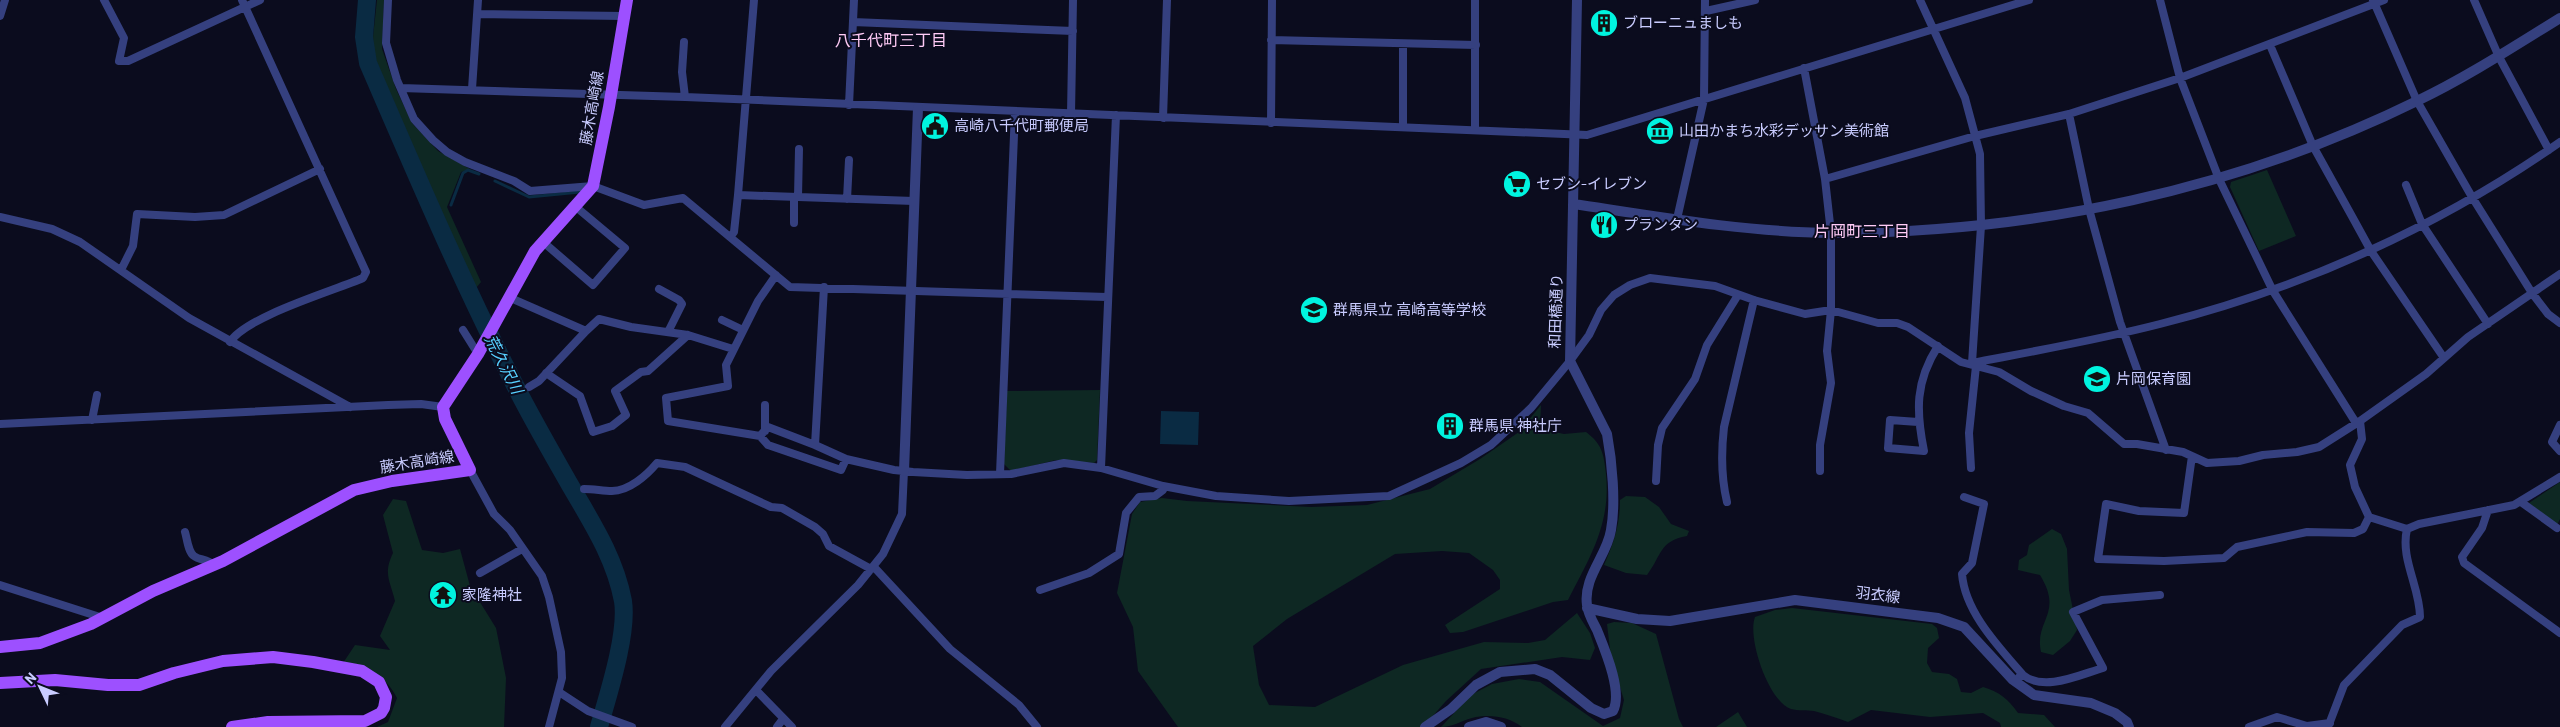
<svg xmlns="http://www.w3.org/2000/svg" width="2560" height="727" font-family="Barlow,'Noto Sans JP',sans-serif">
<rect width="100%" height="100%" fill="#0b0c1e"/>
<path fill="#0e2823" d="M377,0H384L382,49L396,89L412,123L438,151L470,169L461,172L447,207L481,282L476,288L480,298L478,299L374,56L373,37Z
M2267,170L2296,236L2259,251L2230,187L2231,182Z
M1100,390L1097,460L1094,463L1056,460L1011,471L1004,464L1007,391Z
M1541,405L1540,429L1564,434L1586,432C1602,444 1604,454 1606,474C1611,524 1590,557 1568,600L1553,602L1463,632L1450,633L1445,625L1500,589V580L1493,570L1469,553L1442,551L1395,554L1287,619L1253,646L1259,685L1269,705L1315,707L1403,665L1484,642L1528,643L1545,640L1577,613L1590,633L1595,648L1590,660L1562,657L1481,669L1446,701L1423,727H1178L1138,671L1133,627L1117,593L1132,514L1140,502L1162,498L1187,501L1311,507L1367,505L1430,489L1480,459L1519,432Z
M2560,482V519L2557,525L2529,503Z
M1626,496L1645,497L1659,507L1671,524L1689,531L1687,536C1659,541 1662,555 1647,575L1626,573L1604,565C1614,542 1620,525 1620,500Z
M393,499L406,501L422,550L443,553L460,549L470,586L496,628L506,678L504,727H377L388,722L397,698C384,673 368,670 343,663L355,645L390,650L380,636L395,601C390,580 383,574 393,553L383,515Z
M2052,529L2061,534L2067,549L2069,590L2077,630L2070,641L2053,655L2041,652C2034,620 2064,614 2040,575L2018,570L2019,560L2027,555L2029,545Z
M1792,608L1932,624L1937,628L1939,638L1928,648L1927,663L1932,672L1949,674L1957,679L1961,692L1971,693L1983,687C2000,692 2008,699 2018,713L2044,715L2055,727H2001L2000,723L1983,713L1930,717L1871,710L1848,722C1837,718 1826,714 1814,711C1807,710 1798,711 1791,709C1768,701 1747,637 1755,617L1775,610Z
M1614,622L1632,623L1656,634L1679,719L1683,727H1522C1507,716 1489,714 1472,718C1460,721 1453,727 1441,727L1471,695L1492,684L1519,679L1540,682L1603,726L1620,718L1624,700L1611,658L1607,624Z
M1738,712L1747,727H1716Z"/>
<path fill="#0a2b43" d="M1161,411L1199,412L1198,445L1160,444Z"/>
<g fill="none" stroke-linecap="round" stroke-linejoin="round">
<path stroke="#0a2b43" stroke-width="3" d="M495,181L529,197L580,192
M451,205L463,173L468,170L479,174"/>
<path stroke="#0a2b43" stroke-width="18" d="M367,0L364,37L368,63C416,174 463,285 519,393C535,424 553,455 570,485C592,523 615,558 623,601C628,634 608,695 599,727"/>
<path stroke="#35407f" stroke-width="8" d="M104,0L124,38L119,61H128L260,0
M388,0L386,43L397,80L414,119L433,140L447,152L465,162L514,181L530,191L593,186L644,205L683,198L790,287L1107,297
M1920,0L1965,98L1980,154L1981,226L1972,363C2035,351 2098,340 2160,324C2303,288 2440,226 2560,142
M2160,0L2180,78L2219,179L2273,291L2356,423
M2373,0L2417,101L2472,197L2532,293L2548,314L2560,323
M2474,0L2499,57L2549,150
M1706,11L1755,0
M477,14L624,16
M0,16L5,0
M853,22L1073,31
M1271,40L1476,45
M684,42L682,72L685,97
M2270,45L2313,146L2354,220L2371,251L2444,358
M1804,68L1825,179L1831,233V310L1827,351L1831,383L1820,445V471
M401,88L685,97L1587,135L2029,0
M472,89L478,0
M849,105L854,0
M1071,114L1073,0
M2069,114L2089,209L2120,322L2166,450
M1163,118L1167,0
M1271,123L1272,0
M1403,127V44
M1475,130V0
M1825,179L1975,136L2069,114L2180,78L2384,0
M2406,185L2422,224L2488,324
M738,195L914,201
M798,197L799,149
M847,199L849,160
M0,217L52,229L80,242L189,318L350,407
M1677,219L1704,99L1705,0
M794,223V197
M730,237L734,232L738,195L754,0
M542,241L593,285L625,248L576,207
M121,270L133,246L137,214L195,217L224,215L320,169
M776,275L758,301L726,365L728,386L666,398L668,421L760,436L768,445L841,470L846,459
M824,287L815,445L846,459L894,470L913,472L967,475L1011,474L1064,463L1101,468L1163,486L1216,496L1289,501L1389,496L1461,463L1491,445L1531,408L1570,361L1589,335L1601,310L1614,295L1630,285L1650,278L1715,286L1754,300L1805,314L1831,310L1878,323H1897L1908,327L1961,362L1999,372L2031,391L2064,406L2088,413L2124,444H2137L2183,452L2207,463L2239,461L2263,455L2297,452L2319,447L2360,421L2426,374L2468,337L2560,274
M659,289L679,300L682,304L668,332
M508,297L586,331
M722,320L743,330
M463,330L478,354
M230,342C247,316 333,291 363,278L366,272L242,0
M546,373L580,396L593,432L612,426L626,415L615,391L641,372L648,371L688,335
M529,387L539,381L586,331L599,319L631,327L688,335L733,349
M765,405V431
M92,420L97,395
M1918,422L1890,420L1888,448L1924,451C1916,411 1915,382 1938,346
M0,424L388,405L421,404L443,407
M2560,425L2552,442L2560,451
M760,436L768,427L815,445
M2192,456L2184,513L2139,511L2106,504L2098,559L2164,561L2224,558L2237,547L2307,532L2354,533L2363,529L2369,517L2355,487L2350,465L2362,439L2360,421
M1101,468L1116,115
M1971,468L1969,433L1976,366
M470,470L494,514L510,530L542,576L549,597L561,652L562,678L549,727
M1000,474L1015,111
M1656,481L1658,445L1662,428L1695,379L1707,345L1738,295
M584,489C594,489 603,491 612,491C629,491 647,475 657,463L685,467L771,507L782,508L815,527L823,534L829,546L871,569
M1964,497L1984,504L1972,563L1962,574C1965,612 1998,646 2023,675L2019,677
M1727,502C1721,477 1721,453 1724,427L1754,300
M2521,502L2557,528
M2488,510L2482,528L2462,557L2464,563L2560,633
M2369,517L2407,529
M185,532C187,538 188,552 194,556C200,561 207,558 213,565
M874,567L950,649L1019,705L1037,727
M480,573L522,549
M0,585L103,618
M1040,590L1089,573L1119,554L1126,513L1139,497L1155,496L1163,490V486
M2023,675C2044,692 2079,675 2103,668L2073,612L2102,600L2160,595
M756,690L792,727
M559,692L588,711L632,727
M725,727L771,671L858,585L883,554L902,514L904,471
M777,727L783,719
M2249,727L2277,717L2307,726L2330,723
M2328,727L2344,685L2402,625L2420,617C2420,587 2400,559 2407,529L2419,524L2514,505L2560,477"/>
<path stroke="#35407f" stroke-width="10" d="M1574,204C1660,217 1745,232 1831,233C2033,233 2236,190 2417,101C2467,77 2513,47 2560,18
M904,471L918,108
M1587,608L1637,619L1670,621L1795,600L1938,618L1964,627L2013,680L2034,695L2091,703L2115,713L2127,722L2129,727
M1425,727L1451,709L1476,685L1500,672L1535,669L1550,675L1591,708L1604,714L1613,711C1623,692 1605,650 1597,630C1593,622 1588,614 1587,605C1583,577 1607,556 1611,530C1616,503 1612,461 1607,434L1570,361L1577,0
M1469,727L1486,722L1501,727"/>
<path stroke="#9d50ff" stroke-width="12" d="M0,647L40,643L91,624L153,591L223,561L354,490L392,481L470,470L445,419L443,407L478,354L535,251L593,186L609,107L627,0
M0,683L55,680L108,685H139L174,673L223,661L273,657L313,662L362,671L379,682L386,697L384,708L381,713L365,721L268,722L232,727"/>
</g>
<defs>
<symbol id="building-disc" viewBox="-11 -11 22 22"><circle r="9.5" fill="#00f4df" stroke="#0b0c1e"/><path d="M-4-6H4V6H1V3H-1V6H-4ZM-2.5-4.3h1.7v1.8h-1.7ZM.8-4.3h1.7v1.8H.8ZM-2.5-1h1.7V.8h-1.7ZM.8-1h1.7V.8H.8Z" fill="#111"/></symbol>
<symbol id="civic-disc" viewBox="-11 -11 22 22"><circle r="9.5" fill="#00f4df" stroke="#0b0c1e"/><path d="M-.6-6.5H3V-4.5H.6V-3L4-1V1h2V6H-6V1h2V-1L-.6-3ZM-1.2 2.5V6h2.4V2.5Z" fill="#111"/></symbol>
<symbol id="museum-disc" viewBox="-11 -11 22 22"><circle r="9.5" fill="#00f4df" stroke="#0b0c1e"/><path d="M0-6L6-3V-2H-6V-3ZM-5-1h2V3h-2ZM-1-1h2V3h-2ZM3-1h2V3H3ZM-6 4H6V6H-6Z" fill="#111"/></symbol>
<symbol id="supermarket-disc" viewBox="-11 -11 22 22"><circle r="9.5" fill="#00f4df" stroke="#0b0c1e"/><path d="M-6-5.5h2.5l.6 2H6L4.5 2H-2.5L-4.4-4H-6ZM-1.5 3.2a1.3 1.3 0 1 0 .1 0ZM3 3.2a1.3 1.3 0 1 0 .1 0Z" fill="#111"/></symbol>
<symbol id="restaurant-disc" viewBox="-11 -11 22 22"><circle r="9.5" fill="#00f4df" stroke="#0b0c1e"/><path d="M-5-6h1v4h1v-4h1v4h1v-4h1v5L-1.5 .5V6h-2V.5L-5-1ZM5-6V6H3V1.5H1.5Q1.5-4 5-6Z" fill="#111"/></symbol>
<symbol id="school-disc" viewBox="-11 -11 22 22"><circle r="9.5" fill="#00f4df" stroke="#0b0c1e"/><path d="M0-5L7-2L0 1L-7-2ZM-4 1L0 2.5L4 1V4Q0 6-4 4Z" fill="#111"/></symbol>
<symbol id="temple-disc" viewBox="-11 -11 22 22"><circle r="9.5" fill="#00f4df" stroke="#0b0c1e"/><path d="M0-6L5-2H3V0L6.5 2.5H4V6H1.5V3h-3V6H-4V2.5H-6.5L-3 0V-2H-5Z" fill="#111"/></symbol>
</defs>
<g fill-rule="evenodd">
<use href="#building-disc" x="1588" y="7" width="32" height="32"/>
<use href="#civic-disc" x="919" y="110" width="32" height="32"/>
<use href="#museum-disc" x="1644" y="115" width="32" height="32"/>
<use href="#supermarket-disc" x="1501" y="168" width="32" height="32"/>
<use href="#restaurant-disc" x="1588" y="209" width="32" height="32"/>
<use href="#school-disc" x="1298" y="294" width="32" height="32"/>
<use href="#school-disc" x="2081" y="363" width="32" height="32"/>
<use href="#building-disc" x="1434" y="410" width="32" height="32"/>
<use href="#temple-disc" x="427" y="579" width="32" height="32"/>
</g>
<g text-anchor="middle" stroke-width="4" stroke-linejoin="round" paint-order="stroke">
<g font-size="15" fill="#c9ccff" stroke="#0b0c1e" text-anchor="start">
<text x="1623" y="28">ブローニュましも</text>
<text x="954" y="131">高崎八千代町郵便局</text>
<text x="1679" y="136">山田かまち水彩デッサン美術館</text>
<text x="1536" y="189">セブン-イレブン</text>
<text x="1623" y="230">プランタン</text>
<text x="1333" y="315">群馬県立 高崎高等学校</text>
<text x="2116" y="384">片岡保育園</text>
<text x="1469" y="431">群馬県 神社庁</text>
<text x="462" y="600">家隆神社</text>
</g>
<g font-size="15" fill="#c9ccff" stroke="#0b0c1e">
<text transform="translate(592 108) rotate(-80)" y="5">藤木高崎線</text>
<text transform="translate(1556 311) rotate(-88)" y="5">和田橋通り</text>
<text transform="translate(417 462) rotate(-9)" y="5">藤木高崎線</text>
<text transform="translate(1878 595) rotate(7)" y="5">羽衣線</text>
</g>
<g font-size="16" fill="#ffcbf6" stroke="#0b0c1e">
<text x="891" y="46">八千代町三丁目</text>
<text x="1862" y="237">片岡町三丁目</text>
</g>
<g font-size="16" font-style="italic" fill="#57d0ff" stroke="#0b0c1e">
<text transform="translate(504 364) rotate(63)" y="6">荒久沢川</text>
</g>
</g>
<g transform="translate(40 687) rotate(313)" stroke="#0b0c1e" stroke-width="4" paint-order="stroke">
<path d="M0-4L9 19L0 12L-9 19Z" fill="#c9ccff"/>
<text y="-8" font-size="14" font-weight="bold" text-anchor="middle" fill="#c9ccff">N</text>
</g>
</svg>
